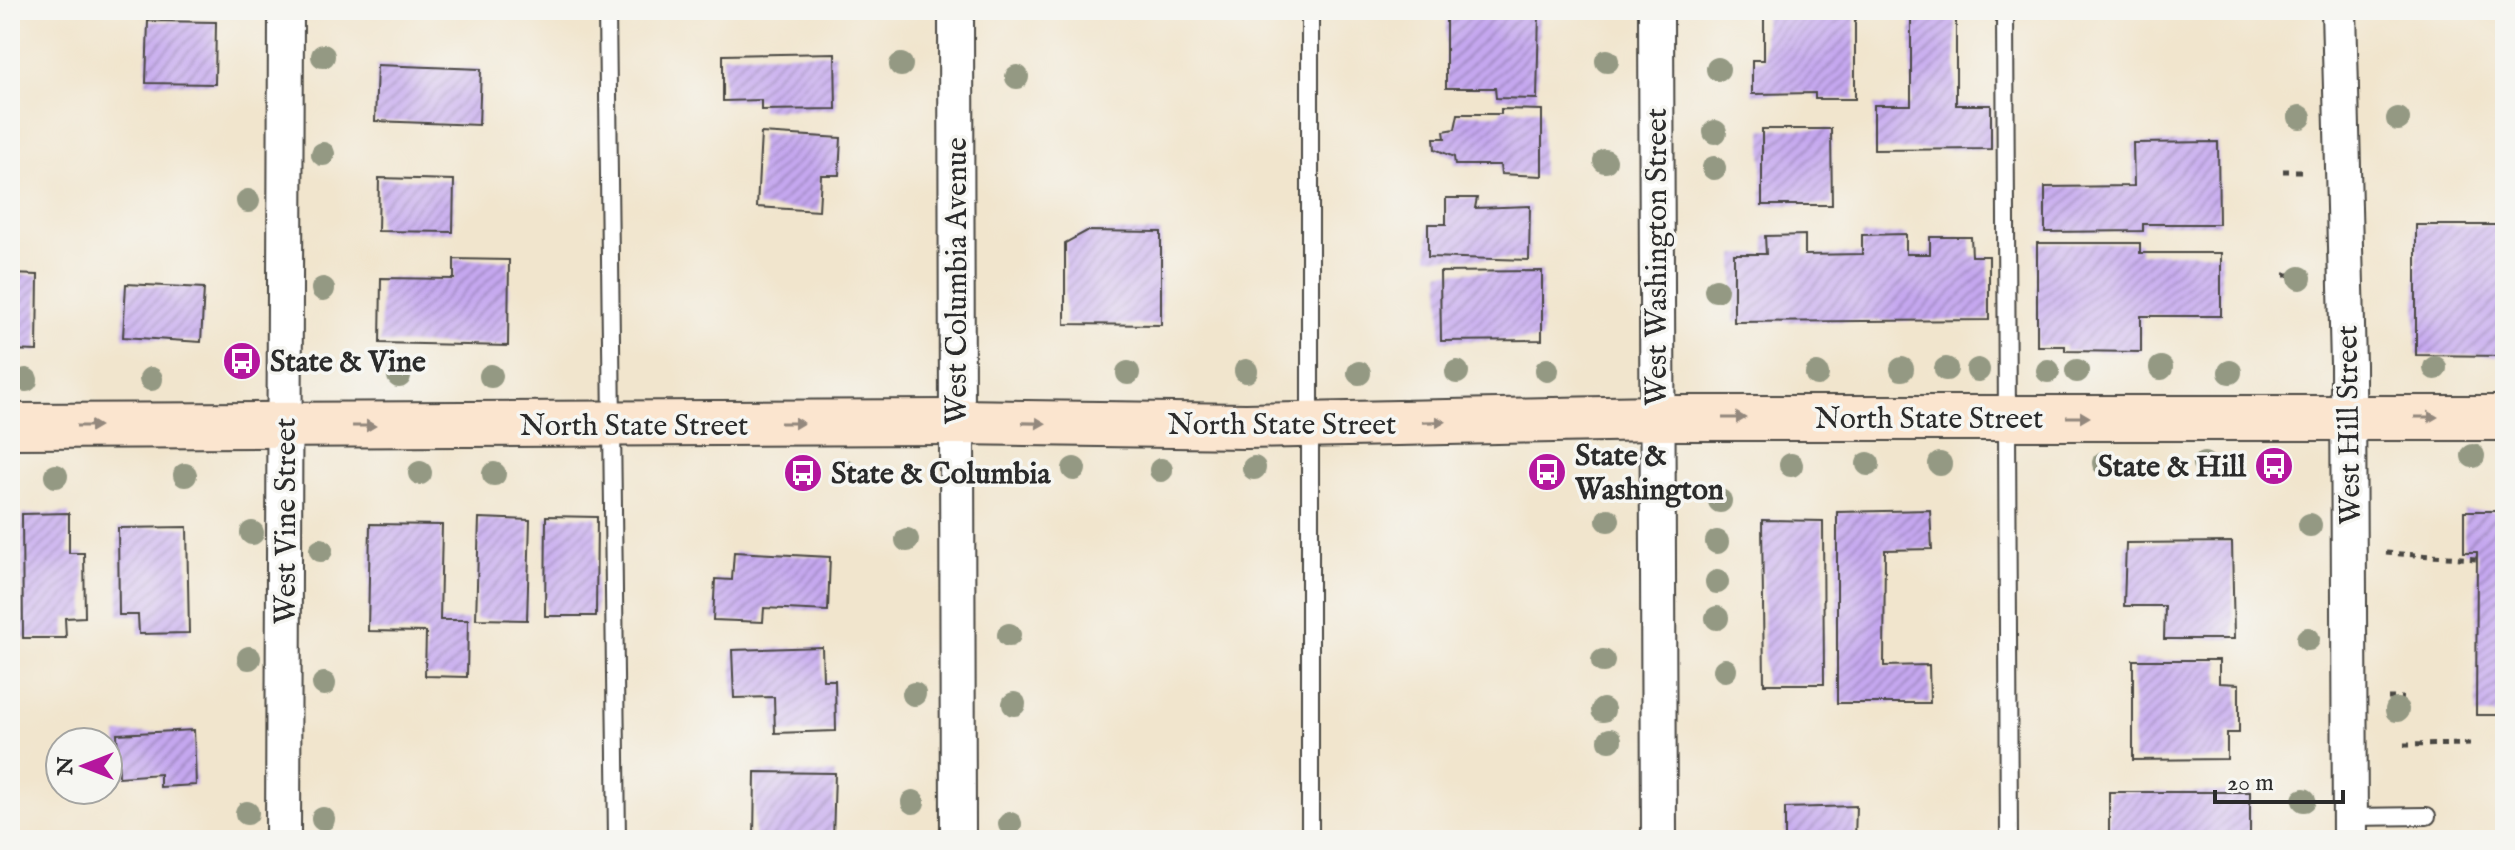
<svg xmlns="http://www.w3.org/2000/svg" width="2515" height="850" font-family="'IM FELL English',serif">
<defs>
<pattern id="building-hatch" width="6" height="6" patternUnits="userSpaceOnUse" patternTransform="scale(2)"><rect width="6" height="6" fill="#c5a7ef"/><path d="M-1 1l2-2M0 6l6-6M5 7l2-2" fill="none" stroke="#a088c2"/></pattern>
</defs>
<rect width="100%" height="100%" fill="#f6f6f2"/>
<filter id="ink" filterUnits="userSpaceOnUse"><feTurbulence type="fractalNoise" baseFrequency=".0125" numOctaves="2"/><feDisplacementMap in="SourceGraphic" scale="16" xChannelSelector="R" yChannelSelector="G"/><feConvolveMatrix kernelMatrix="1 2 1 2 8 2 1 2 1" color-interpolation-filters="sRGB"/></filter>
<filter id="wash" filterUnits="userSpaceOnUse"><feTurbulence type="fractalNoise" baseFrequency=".006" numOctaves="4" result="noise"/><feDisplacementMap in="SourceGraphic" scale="32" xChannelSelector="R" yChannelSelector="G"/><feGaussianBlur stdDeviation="1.8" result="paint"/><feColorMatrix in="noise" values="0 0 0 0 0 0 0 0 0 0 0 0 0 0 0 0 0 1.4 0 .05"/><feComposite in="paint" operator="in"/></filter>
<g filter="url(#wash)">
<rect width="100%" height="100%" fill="#f1e5cd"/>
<g id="blocks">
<path fill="url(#building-hatch)" d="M1764,10H1855V99H1815V93L1752,94V60H1764Z
M1911,10H1956V105H1991V149L1874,150V105H1911Z
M1539,11L1537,99L1496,98L1495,88H1446V12Z
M148,21L216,22L215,84L146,83Z
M835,53L836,109L761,110V100L723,101V55Z
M377,65L481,69L479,125L375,121Z
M1501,109L1542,110V176L1501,174L1500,165H1455L1454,157L1435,149L1434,138H1445L1444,131L1455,129L1458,114H1501Z
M1762,129H1831L1832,205H1762Z
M761,133L841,138L839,175H821L819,211L757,207Z
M2218,142L2219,224H2143V231L2045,232V187L2134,186L2133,143Z
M379,178L454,180L453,232L378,231Z
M1446,198H1477L1475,208L1530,206L1529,260L1428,257V224H1446Z
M2416,225H2505V356L2416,355Z
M1087,231L1161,232V325L1065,324V243Z
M1906,234V254H1930V237H1971L1972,256H1989V320L1734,322V254H1766L1765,236L1805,235V255L1862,254V235Z
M2037,243H2140V253H2221V316H2141V352L2065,351V346H2037Z
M454,259L509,260L508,346L380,343L381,278L454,279Z
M1542,271V340L1441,341L1440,272Z
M10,274L38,275L37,351L10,350Z
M126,284L204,288L201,342L123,337Z
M1930,510L1932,549L1885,550L1884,666L1929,665L1930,703H1837V512Z
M2464,511H2505V715H2476L2477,552H2464Z
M69,513V553H84L85,617L65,618L66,638H23L22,514Z
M546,516L597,517L596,616H545Z
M479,518L530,520L527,620L476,619Z
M1762,520L1823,521L1824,684H1764Z
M370,524L442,525L440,620H468L467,677L425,676L426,632L368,631Z
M187,527L189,633L139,634L138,615H119L118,528Z
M2232,542L2234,639H2164L2165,606H2124L2126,543Z
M734,552L830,557L828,611L764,608L763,622L713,620L715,579L732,580Z
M822,647L823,680H835L836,731L775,733L774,697L734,698L732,650Z
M2133,660H2219V683L2239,684V733H2227V759L2133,760Z
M194,730L196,785L160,787V774L119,777L117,734Z
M755,772L835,773L833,840H754Z
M2109,792H2250V840H2109Z
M1856,806L1855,840H1785V808Z"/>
</g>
</g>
<g filter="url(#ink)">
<use href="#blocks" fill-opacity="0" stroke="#494743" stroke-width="2"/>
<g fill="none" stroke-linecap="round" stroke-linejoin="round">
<defs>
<path id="lane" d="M607,10L617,840
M2005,10L2009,840
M2350,817L2427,816
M1310,840V10"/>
<path id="street" d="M956,10L958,840
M1656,10L1659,840
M2339,10L2348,365L2350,840
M283,840L286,10"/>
<path id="secondary" d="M10,426L956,422L1246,426L1656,418H2505"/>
</defs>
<use href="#lane" stroke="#494743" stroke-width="20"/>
<use href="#street" stroke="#494743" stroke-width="38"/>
<use href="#secondary" stroke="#494743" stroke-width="48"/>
<path stroke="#494743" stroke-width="5" stroke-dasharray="6 6" stroke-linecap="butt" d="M2283,171H2305
M2284,275H2305
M2386,553L2477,559
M2388,698H2403
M2404,745L2473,744"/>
<use href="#lane" stroke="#fff" stroke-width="16"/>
<use href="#street" stroke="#fff" stroke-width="34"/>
<use href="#secondary" stroke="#fbe5cf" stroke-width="44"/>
</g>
<g fill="#949983">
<circle cx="323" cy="56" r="12"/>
<circle cx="1607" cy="61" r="12"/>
<circle cx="901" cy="65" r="12"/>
<circle cx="1718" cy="69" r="12"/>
<circle cx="1017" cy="77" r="12"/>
<circle cx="2300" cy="117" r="12"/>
<circle cx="2398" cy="119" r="12"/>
<circle cx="1715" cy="132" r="12"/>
<circle cx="323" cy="154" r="12"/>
<circle cx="1605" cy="161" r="12"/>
<circle cx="1714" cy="168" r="12"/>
<circle cx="248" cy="201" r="12"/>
<circle cx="2300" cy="278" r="12"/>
<circle cx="323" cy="289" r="12"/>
<circle cx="1716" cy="290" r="12"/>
<circle cx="2161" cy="368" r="12"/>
<circle cx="2435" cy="368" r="12"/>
<circle cx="1902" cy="369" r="12"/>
<circle cx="1946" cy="369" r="12"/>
<circle cx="1547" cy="370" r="12"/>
<circle cx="1978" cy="370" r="12"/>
<circle cx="1246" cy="371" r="12"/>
<circle cx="2048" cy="371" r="12"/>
<circle cx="2077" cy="371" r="12"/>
<circle cx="1457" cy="372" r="12"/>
<circle cx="2230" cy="372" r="12"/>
<circle cx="1128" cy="373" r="12"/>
<circle cx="1359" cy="373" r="12"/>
<circle cx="1817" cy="374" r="12"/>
<circle cx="399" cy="376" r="12"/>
<circle cx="491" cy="376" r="12"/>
<circle cx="151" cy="379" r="12"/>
<circle cx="26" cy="380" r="12"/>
<circle cx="2473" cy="456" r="12"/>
<circle cx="2104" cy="463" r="12"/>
<circle cx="1868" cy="464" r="12"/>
<circle cx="1940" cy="464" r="12"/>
<circle cx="2204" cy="464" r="12"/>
<circle cx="1791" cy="465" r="12"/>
<circle cx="1254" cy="468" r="12"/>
<circle cx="1074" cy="469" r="12"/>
<circle cx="1161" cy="470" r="12"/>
<circle cx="845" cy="471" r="12"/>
<circle cx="420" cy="473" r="12"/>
<circle cx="494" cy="474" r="12"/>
<circle cx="185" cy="475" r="12"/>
<circle cx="56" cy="476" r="12"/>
<circle cx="1720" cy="501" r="12"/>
<circle cx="1608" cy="520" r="12"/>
<circle cx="2310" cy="525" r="12"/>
<circle cx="252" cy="533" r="12"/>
<circle cx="907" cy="540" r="12"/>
<circle cx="1717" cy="542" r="12"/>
<circle cx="321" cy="550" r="12"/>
<circle cx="1717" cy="582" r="12"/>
<circle cx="1717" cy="618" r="12"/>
<circle cx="1009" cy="635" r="12"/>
<circle cx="2308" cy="639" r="12"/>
<circle cx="249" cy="658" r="12"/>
<circle cx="1603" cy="661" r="12"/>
<circle cx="1725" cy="670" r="12"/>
<circle cx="324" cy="684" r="12"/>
<circle cx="914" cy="694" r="12"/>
<circle cx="1014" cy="704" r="12"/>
<circle cx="1603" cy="710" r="12"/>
<circle cx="2397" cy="710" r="12"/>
<circle cx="1610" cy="740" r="12"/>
<circle cx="2304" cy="800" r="12"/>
<circle cx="913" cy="802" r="12"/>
<circle cx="247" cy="813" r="12"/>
<circle cx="323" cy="819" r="12"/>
<circle cx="1010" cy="824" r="12"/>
</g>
<defs><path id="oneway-solid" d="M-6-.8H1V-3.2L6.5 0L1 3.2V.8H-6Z" transform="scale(2)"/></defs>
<g fill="#93887d">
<use href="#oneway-solid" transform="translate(2078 417)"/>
<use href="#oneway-solid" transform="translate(2426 417)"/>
<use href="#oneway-solid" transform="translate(1734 418)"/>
<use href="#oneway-solid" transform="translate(1434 422) rotate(-1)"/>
<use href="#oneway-solid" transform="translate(792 423)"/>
<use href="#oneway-solid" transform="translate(1034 423) rotate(1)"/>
<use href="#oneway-solid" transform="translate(88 426)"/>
<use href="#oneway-solid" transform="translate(364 426)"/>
</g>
</g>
<defs>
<symbol id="bus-disc" viewBox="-11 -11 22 22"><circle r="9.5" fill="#b5179e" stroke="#f6f6f2"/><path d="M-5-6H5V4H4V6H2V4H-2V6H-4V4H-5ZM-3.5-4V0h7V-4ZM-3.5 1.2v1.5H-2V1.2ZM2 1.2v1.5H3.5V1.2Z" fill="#fff"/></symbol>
</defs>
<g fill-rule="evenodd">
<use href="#bus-disc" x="220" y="339" width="44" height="44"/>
<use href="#bus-disc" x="2252" y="444" width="44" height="44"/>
<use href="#bus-disc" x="1525" y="450" width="44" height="44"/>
<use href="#bus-disc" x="781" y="451" width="44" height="44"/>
</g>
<g text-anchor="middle" stroke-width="7" stroke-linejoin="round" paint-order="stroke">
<g font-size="30" fill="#2b2b2b" stroke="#f6f6f2">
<text transform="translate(1656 257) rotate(-90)" y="10">West Washington Street</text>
<text transform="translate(956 281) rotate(-90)" y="10">West Columbia Avenue</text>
<text x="1929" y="428">North State Street</text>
<text x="1282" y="434">North State Street</text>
<text x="634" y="435">North State Street</text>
<text transform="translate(2348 425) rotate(-91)" y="10">West Hill Street</text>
<text transform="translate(285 521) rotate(-90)" y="10">West Vine Street</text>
</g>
<g font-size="30" font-weight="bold" fill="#2b2b2b" stroke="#f6f6f2" text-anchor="start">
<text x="270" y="371">State &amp; Vine</text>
<text x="1575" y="465">State &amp;<tspan x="1575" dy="34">Washington</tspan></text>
<text x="2246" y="476" text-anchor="end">State &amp; Hill</text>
<text x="831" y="483">State &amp; Columbia</text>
</g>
</g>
<rect width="2515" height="850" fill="none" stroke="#f6f6f2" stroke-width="40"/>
<g transform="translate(84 766) rotate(270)"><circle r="38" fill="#f6f6f2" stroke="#a5a5a2" stroke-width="2"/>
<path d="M0-6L14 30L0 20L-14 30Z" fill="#b5179e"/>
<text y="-12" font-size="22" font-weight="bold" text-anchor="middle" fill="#2b2b2b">N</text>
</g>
<path d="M2215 790v12h128v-12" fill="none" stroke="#2b2b2b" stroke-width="4"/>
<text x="2227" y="790" font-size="24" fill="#2b2b2b" stroke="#f6f6f2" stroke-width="6" paint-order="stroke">20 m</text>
</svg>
